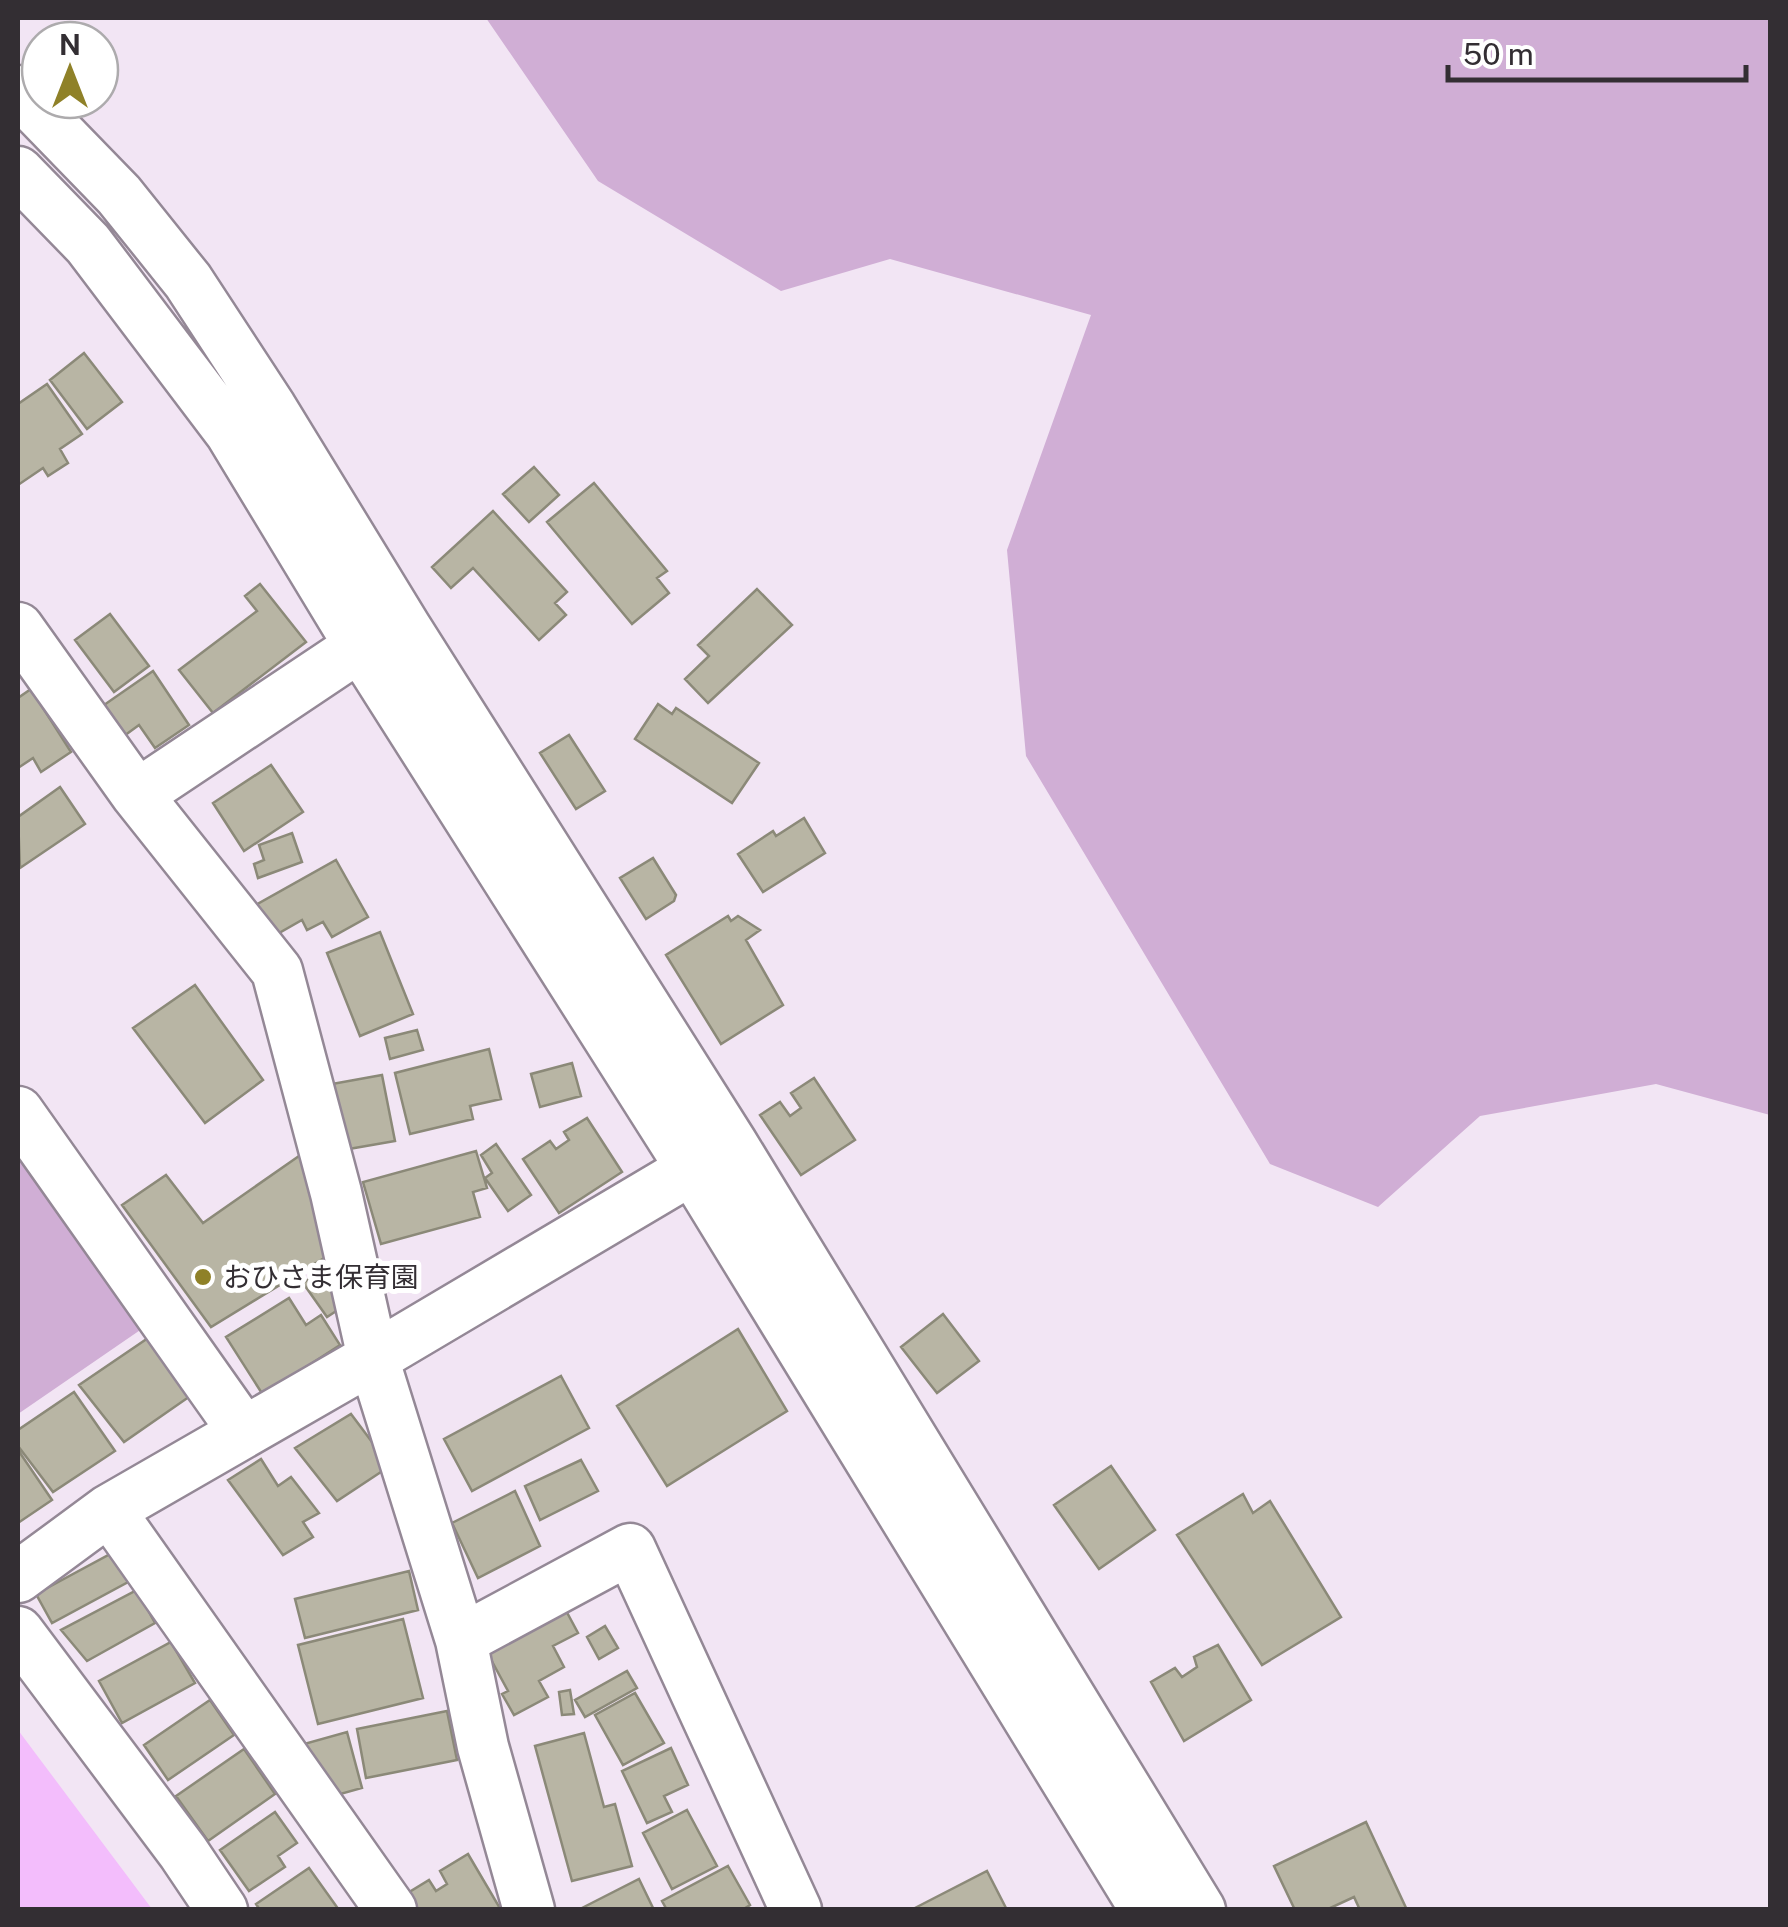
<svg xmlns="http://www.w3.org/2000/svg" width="1788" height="1927" font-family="'Public Sans','Noto Sans JP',sans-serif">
<rect width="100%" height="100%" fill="#f2e5f4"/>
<path fill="#d0aed5" d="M486,18H1770V1115L1656,1084L1480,1116L1378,1207L1270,1164L1026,756L1007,550L1091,315L890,259L781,291L598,181Z
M18,1144L149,1324L18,1414Z"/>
<path fill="#f3bdfc" d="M18,1730L152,1909H18Z"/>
<path fill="#b8b5a4" stroke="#8b8978" stroke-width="2.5" d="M84,353L122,402L87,429L50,380Z
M47,384L82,434L60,449L68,463L48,476L43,468L18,485V404Z
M534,467L559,495L529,522L503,494Z
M594,483L667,571L657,578L669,593L632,624L547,522Z
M493,511L567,592L555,603L566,615L539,640L473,568L451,588L432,567Z
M260,584L306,642L213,713L179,670L257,611L245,596Z
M757,589L792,625L708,703L685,679L709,656L698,645Z
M110,614L149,666L114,692L75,640Z
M153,671L189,725L155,748L139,725L124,736L104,705Z
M31,689L71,752L41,772L33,758L18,768V698Z
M658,704L672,714L676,708L759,763L732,803L635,739Z
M569,735L605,791L576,809L540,753Z
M271,765L303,812L244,851L213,803Z
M60,787L85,824L20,868L18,817Z
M804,818L825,853L763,892L738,854L773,831L776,836Z
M292,833L302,862L258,878L254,864L264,860L259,845Z
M653,858L676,895L674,901L646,919L620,878Z
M336,860L368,917L332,937L323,922L307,930L302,920L272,937L254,906Z
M728,916L731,921L738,916L760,930L746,940L783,1005L721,1044L666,955Z
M380,932L413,1014L360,1036L327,953Z
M195,985L263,1080L205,1123L133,1028Z
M417,1030L423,1050L390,1059L385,1038Z
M489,1049L501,1099L470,1106L473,1119L410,1134L395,1073Z
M572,1063L581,1096L540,1107L531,1074Z
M382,1075L395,1141L343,1150L332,1084Z
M814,1078L855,1140L801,1175L760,1115L780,1102L790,1116L801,1108L791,1093Z
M587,1118L622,1172L559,1213L523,1159L550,1141L556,1149L569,1140L564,1132Z
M496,1144L531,1195L508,1211L485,1178L492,1173L481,1155Z
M309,1149L334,1252L211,1327L122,1205L166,1175L203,1223Z
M476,1151L487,1188L473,1192L480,1217L381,1244L363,1182Z
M324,1269L347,1304L327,1317L303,1283Z
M289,1298L306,1325L321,1315L340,1345L263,1395L226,1337Z
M943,1314L979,1361L937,1393L901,1347Z
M738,1329L787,1411L667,1486L617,1406Z
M154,1334L196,1392L124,1442L79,1385Z
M561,1376L589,1428L472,1491L444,1439Z
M74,1392L115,1451L53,1492L18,1446V1430Z
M351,1414L390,1466L337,1501L295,1448Z
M18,1450L52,1500L18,1523Z
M261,1459L278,1486L291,1477L319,1513L303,1522L313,1537L283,1555L228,1480Z
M581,1460L598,1491L540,1520L525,1486Z
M1111,1466L1155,1530L1099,1569L1054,1505Z
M515,1491L540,1546L478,1578L452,1523Z
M1243,1494L1253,1513L1270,1501L1341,1617L1262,1665L1177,1535Z
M114,1552L130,1581L52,1623L36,1594Z
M409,1571L418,1610L305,1638L295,1599Z
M137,1590L155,1623L87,1661L61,1630Z
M563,1605L578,1633L553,1646L564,1667L539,1681L548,1697L514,1715L502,1694L508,1691L488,1654L498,1649L494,1642Z
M403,1619L423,1698L318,1724L298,1645Z
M605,1626L618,1648L599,1659L587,1637Z
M171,1642L195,1683L122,1723L99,1681Z
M1218,1645L1251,1700L1184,1741L1151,1682L1175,1668L1182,1677L1197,1667L1194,1657Z
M627,1671L637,1688L585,1717L575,1700Z
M570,1690L574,1714L562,1715L559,1692Z
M635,1693L664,1743L623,1765L595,1715Z
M210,1700L234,1735L168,1780L144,1745Z
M447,1711L457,1760L366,1778L357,1729Z
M347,1732L362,1788L326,1798L304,1744Z
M584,1733L604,1807L615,1804L632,1866L572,1881L535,1746Z
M671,1748L688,1785L664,1796L672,1812L647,1823L622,1771Z
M244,1749L275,1794L208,1841L176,1796Z
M687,1810L717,1866L672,1889L643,1833Z
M275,1812L297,1843L278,1856L285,1867L249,1891L220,1850Z
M1366,1822L1407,1910H1360L1354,1897L1326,1910H1295L1274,1866Z
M468,1854L501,1910H405L398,1899L429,1880L436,1891L447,1884L440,1871Z
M728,1866L750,1905L742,1910H667L662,1901Z
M309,1868L339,1910H260L256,1904Z
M987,1871L1007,1910H911Z
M639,1879L654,1910H578Z"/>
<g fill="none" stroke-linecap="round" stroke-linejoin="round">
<defs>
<path id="minor" d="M18,91L119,195L188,281L271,408L405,627L732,1144L1200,1910
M18,172L88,244L231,433L360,646L692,1169L1146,1910
M18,628L137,795L277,971L336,1193L373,1358L461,1640L483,1747L529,1910
M137,795L360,646
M18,1112L244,1432
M109,1510L391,1910
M18,1577L109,1510L373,1358L692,1169
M18,1632L183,1852L222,1910
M461,1640L630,1549L796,1910"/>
</defs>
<use href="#minor" stroke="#948896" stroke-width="55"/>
<use href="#minor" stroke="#fff" stroke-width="50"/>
</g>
<circle fill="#8f8128" stroke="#fff" stroke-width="4" cx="203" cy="1277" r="10"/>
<g text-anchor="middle" stroke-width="10" stroke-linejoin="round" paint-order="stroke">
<g font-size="28" fill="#332e33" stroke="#fff" text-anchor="start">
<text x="223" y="1287">おひさま保育園</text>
</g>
</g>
<rect width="1788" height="1927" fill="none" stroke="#332e33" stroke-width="40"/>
<g transform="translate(70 70)"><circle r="48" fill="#ffffff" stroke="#adabad" stroke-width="2.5"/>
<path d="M0-8L18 38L0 25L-18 38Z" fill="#8f8128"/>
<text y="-15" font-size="28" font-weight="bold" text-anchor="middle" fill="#332e33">N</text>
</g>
<path d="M1448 65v15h298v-15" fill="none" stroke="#332e33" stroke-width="5"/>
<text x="1463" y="65" font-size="30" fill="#332e33" stroke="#ffffff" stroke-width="8" paint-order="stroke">50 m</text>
</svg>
